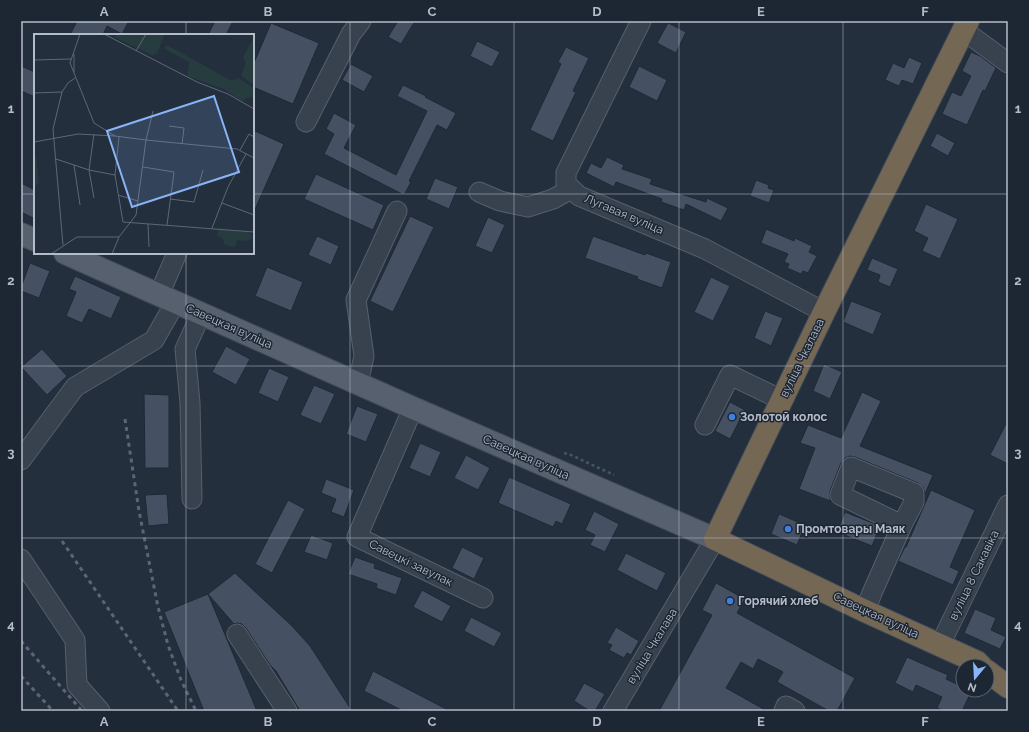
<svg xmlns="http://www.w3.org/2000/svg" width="1029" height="732" font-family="Raleway,sans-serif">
<rect width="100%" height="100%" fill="#242f3e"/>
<path fill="#455162" stroke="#1f2835" d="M77,21H129L122,34L107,26L103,35H70Z
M215,21H233L226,35H208Z
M398,21H415L401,44L388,37Z
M271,23L319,43L293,104L253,87V65Z
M668,23L686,32L676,53L657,43Z
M477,41L500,52L492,67L470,56Z
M566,47L589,58L573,91L576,92L553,141L530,130L561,64L558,62Z
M971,52L980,56L996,68L985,91L983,90L967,125L942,114L952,92L961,96L971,76L962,71Z
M909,57L922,63L913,84L902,80L899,86L885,80L893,63L904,68Z
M351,64L373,76L364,92L342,80Z
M21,66L35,72V97L21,91Z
M639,66L667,80L657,101L629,87Z
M403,85L426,96L425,97L456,113L447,130L437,125L409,181L411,182L404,195L324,154L334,134L326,129L334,113L356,125L344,148L396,175L427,111L397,96Z
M253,130L284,144L253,214Z
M937,133L955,143L948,156L930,146Z
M607,157L624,165L622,169L652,179L650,184L706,202L707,198L728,208L721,221L686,204L684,210L661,202L662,199L616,182L614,187L586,173L591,163L601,168Z
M316,174L384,205L373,230L304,199Z
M435,178L458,187L449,209L426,199Z
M756,180L769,185L768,188L774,190L769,203L750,196Z
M21,183L35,190V219L21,212Z
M926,204L958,219L940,259L922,251L928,238L914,231Z
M410,216L434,227L393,312L370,301Z
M488,217L505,225L492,253L475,246Z
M766,229L794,241L795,238L812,246L809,252L817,256L808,273L803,271L801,274L787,268L789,264L784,262L788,254L761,243Z
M317,236L339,246L331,265L308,255Z
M593,236L645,255L646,253L671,262L662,288L637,279L638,277L585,258Z
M872,258L898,269L890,287L878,282L880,275L867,270Z
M30,263L50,271L39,298L21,291V287Z
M267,267L303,282L291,311L255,296Z
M75,276L121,297L111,319L89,309L82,323L66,316L76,292L69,289Z
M711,277L730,286L713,321L694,312Z
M851,301L882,313L873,335L843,322Z
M765,311L783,318L771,346L754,338Z
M226,346L250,359L236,385L212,372Z
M42,349L67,376L47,395L21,367Z
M824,364L842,372L830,399L813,391Z
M269,368L289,377L278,402L258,393Z
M314,385L335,394L321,424L300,415Z
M862,392L881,401L860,446L933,475L925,494L923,487L918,483L855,457L850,456L845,458L841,463L830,491V501L799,489L815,448L800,443L808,425L841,438Z
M144,394L169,395V468H145Z
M730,402L745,410L730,439L715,431Z
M357,406L378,414L366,442L346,434Z
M1008,420V464L990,455Z
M420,443L441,452L430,477L409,468Z
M466,455L490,468L478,490L454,478Z
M509,477L571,504L562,524L556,521L553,527L498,503Z
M326,479L354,490L344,517L331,512L336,499L321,493Z
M931,490L975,510L950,567L959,571L953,585L898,561L905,547H906Z
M167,494L169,524L148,526L145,495Z
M288,500L305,509L272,573L255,564Z
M594,511L619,524L605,552L590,545L595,535L585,530Z
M845,512L880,526L872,546L837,532Z
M779,514L805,525L797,545L771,534Z
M311,535L333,543L327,560L304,552Z
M462,547L484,558L474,579L452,568Z
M626,553L666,573L657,591L617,570Z
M355,557L375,564L374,568L402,578L396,595L376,588L377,584L348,574Z
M235,573L292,626L310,646L352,711H300L276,671L270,665L246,628L242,624L237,623L234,624L208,594Z
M716,583L745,599L737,613L855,678L837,711H829L777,682L783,672L758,659L753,669L741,662L726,688L767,711H659L712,615L702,610Z
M422,590L451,606L442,622L413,607Z
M208,594L257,711H204L164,612Z
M975,609L996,618L991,630L1006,637L1000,649L964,633Z
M471,617L502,633L494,647L464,631Z
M616,627L639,641L631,655L627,653L624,658L609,650L612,645L607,643Z
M907,657L948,675L946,679L963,687V690H968L971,692L962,711H944L937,708L942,697L916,685L913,692L895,683Z
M373,671L450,711H403L364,691Z
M584,683L605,694L595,711H590L574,701Z"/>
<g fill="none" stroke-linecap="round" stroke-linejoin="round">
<defs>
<path id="minor" d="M641,21L566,173V184L579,196L705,249L824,312
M963,30L1008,63
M306,122L351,34L361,21
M479,192L500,201L528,207L553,199L571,189
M159,295L177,253
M358,384L364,356L356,300L397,211
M413,408L357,537L483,598
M705,425L730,375L782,400
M21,460L75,387L154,340L175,303
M192,499L190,403L185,349L201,314
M21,559L75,640L77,685L100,711
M865,611L872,593L902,525L914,502V493L851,467L840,495L902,525
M237,634L287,711
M940,645L1008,505
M613,711L715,539
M784,711L786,706L795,711"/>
<path id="major" d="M21,234L35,240
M65,253L413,408L715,539"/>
<path id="highway" d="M968,21L824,312L715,539L865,611L977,662L981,666
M987,671L1008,687"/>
</defs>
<use href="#minor" stroke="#565f6c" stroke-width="21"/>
<use href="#major" stroke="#414a57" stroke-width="24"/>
<use href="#highway" stroke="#434c59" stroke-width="24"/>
<path stroke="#44595c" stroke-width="2.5" stroke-dasharray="3 3" stroke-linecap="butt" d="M564,453L571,455L614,475"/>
<use href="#minor" stroke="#38414e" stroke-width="19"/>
<use href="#major" stroke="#56606e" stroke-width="22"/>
<use href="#highway" stroke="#746855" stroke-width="22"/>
<path stroke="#5a6575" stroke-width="3" stroke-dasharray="4 4" stroke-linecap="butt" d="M125,419L139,511L158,607L168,645L181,680L196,711
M62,541L178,711
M21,641L82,711
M21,676L53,711"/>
</g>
<path fill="none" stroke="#b4bcc9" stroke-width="1" stroke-opacity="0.55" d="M186,21V35M350,21V711M514,21V711M679,21V711M843,21V711M21,194H35M253,194H1008M186,253V711M21,366H1008M21,538H1008"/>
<g fill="#3f7fe0" stroke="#1d2633" stroke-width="1.5">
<circle cx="732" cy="417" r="4"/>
<circle cx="788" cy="529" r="4"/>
<circle cx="730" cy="601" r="4"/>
</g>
<g text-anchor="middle" stroke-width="3" stroke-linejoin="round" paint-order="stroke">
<g font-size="12" fill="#b4bcc9" stroke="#1d2633">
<text transform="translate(624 214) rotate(23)" y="4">Лугавая вуліца</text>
<text transform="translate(229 326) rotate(24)" y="4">Савецкая вуліца</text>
<text transform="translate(802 358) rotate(-64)" y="4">вуліца Чкалава</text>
<text transform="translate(526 457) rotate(24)" y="4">Савецкая вуліца</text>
<text transform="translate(411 563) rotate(26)" y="4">Савецкі завулак</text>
<text transform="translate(974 575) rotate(-64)" y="4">вуліца 8 Сакавіка</text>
<text transform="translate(876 615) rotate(25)" y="4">Савецкая вуліца</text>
<text transform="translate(652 646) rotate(-59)" y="4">вуліца Чкалава</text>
</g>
<g font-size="12" font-weight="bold" fill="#b4bcc9" stroke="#1d2633" text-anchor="start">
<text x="740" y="421">Золотой колос</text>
<text x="796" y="533">Промтовары Маяк</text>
<text x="738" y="605">Горячий хлеб</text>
</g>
</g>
<g transform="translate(34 34)">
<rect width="220" height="220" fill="#242f3e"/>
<path d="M84,0H131L123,19L118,21L80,3ZM219,5L220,6V51L207,42L212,29L209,23ZM131,12H135L198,47L204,44L214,50L220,55V63L212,64L209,68L190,55L153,42L155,28L131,15ZM2,122L5,148L0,153V123ZM185,195L214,198L219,203L214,207L203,206L201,213L191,211L188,204L183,201Z" fill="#263c3f"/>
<path fill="none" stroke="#5e6776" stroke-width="1" d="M46,0L36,29L60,89L81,102L112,106L102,181L85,203L78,220M70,0L163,48L194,60L220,75M102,17L112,0M0,26L37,25M40,38V20M0,59L28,58M135,92L150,94L148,110M85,103L81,141L89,188L220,198M112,106L119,77M112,106L203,115L220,124M0,108L44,100L81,102M206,116L215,100L220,103M22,125L55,136L81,141M40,131L46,171M109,133L140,138L133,191M84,161L104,167M60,164L55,136L60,100M136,165L160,168L169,136M188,169L220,181M114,190L115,213M178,194L194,153L212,120M29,211L19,95L28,58L34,49L41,44M17,220L43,203H85"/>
<path fill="#8ab4f8" fill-opacity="0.15" stroke="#8ab4f8" stroke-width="2" d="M180,62L205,138L98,173L73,97Z"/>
<rect width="220" height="220" fill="none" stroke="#b4bcc9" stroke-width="2"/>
</g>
<rect width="1029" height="732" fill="none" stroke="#1d2633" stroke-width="44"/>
<g transform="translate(975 678) rotate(198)"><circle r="19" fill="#1d2633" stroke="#59626f"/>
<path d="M0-3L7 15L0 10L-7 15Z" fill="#8ab4f8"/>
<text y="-6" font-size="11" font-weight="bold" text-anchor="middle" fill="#b4bcc9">N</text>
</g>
<rect x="22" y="22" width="985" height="688" fill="none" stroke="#b4bcc9" stroke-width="1.5"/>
<g font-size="13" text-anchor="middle" font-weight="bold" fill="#b4bcc9">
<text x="104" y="16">A</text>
<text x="268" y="16">B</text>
<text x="432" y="16">C</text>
<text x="597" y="16">D</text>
<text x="761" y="16">E</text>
<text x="925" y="16">F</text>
<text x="11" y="113">1</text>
<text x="1018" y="113">1</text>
<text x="11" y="285">2</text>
<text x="1018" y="285">2</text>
<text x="11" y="457">3</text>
<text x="1018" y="457">3</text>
<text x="11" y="629">4</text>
<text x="1018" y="629">4</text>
<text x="104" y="726">A</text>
<text x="268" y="726">B</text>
<text x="432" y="726">C</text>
<text x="597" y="726">D</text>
<text x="761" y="726">E</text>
<text x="925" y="726">F</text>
</g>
</svg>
